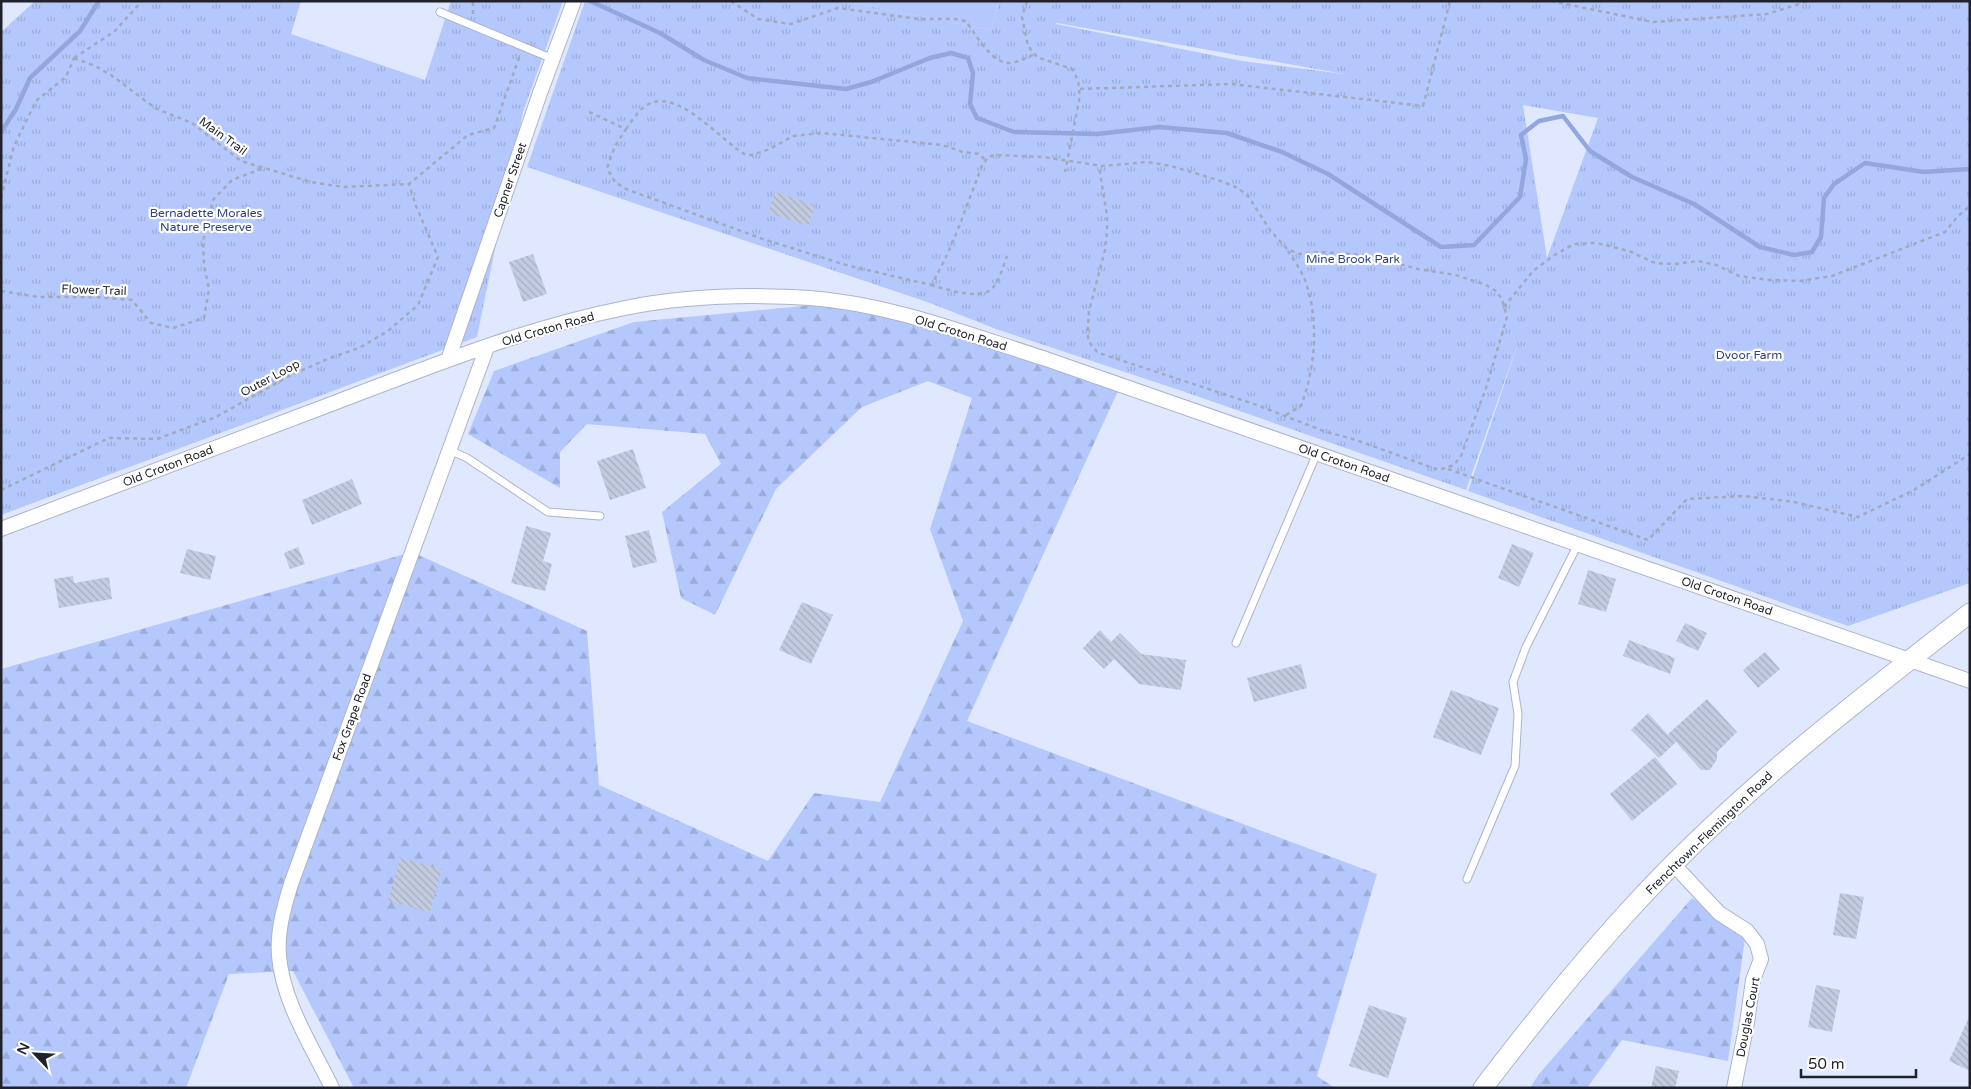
<svg xmlns="http://www.w3.org/2000/svg" width="1971" height="1089" font-family="'Varela Round',sans-serif">
<defs>
<pattern id="forest-firs" width="22" height="20" patternUnits="userSpaceOnUse" patternTransform="scale(1.25)"><rect width="22" height="20" fill="#b5c8fd"/><path d="M5 1l3.5 6h-7zM16 11l3.5 6h-7z" fill="#9bacd9"/></pattern>
<pattern id="park-tufts" width="24" height="20" patternUnits="userSpaceOnUse" patternTransform="scale(1.25)"><rect width="24" height="20" fill="#b5c8fd"/><path d="M3 7l-1-3M5 7V3M7 7l1-3M15 17l-1-3M17 17v-4M19 17l1-3" fill="none" stroke="#9bacd9"/></pattern>
<pattern id="building-back-hatch" width="6" height="6" patternUnits="userSpaceOnUse" patternTransform="scale(1.25)"><rect width="6" height="6" fill="#c3cbe1"/><path d="M-1 5l2 2M0 0l6 6M5-1l2 2" fill="none" stroke="#a7aec1"/></pattern>
</defs>
<rect width="100%" height="100%" fill="#e0e8ff"/>
<path fill="#b5c8fd" d="M843,1H999L991,30Z"/>
<path fill="url(#forest-firs)" d="M846,302L986,345L1118,391L967,721L1377,874L1317,1076L1335,1088H354L293,971L229,974L186,1088H1V669L412,552L587,631L599,785L768,861L814,793L880,802L963,621L930,529L972,398L928,381L862,407L776,489L715,615L681,598L662,512L721,464L705,434L587,424L560,452V488L468,434L494,371L634,322Z
M1692,898L1746,931L1728,1061L1622,1040L1587,1088H1530L1539,1074Z"/>
<path fill="url(#park-tufts)" fill-rule="evenodd" d="M35,1H301L291,34L425,80L451,1H563L523,112L477,337L1,515V32Z
M585,1H843L991,30L999,1H1970V583L1848,626L1468,491L1521,335L1466,490L1182,391L996,329L930,303L527,167ZM1056,24L1057,23L1344,74L1242,61ZM1523,105L1598,118L1547,258Z"/>
<g fill="none" stroke-linecap="round" stroke-linejoin="round">
<path stroke="#94a6de" stroke-width="4.5" d="M590,1L660,33L704,60L747,78L846,89L871,82L930,58L951,53L968,58L973,73L970,104L977,118L1014,132L1097,134L1159,127L1227,133L1282,152L1328,174L1441,247L1474,245L1520,197L1526,159L1521,135L1539,121L1563,116L1590,151L1632,177L1694,204L1760,247L1794,255L1812,252L1821,237L1824,198L1834,184L1865,163L1924,172L1970,169
M1,132L16,109L30,78L80,31L99,1"/>
</g>
<path fill="url(#building-back-hatch)" d="M775,192L815,205L808,226L768,213Z
M533,254L547,294L523,302L509,262Z
M633,449L646,488L610,500L597,461Z
M352,479L362,504L312,525L302,500Z
M526,526L551,533L543,561L552,564L545,591L511,583Z
M649,530L657,562L633,568L625,536Z
M1512,544L1534,553L1519,587L1498,578Z
M298,547L305,564L290,569L284,553Z
M187,549L216,556L210,580L180,573Z
M1588,570L1616,579L1606,612L1578,604Z
M73,576L74,583L109,577L112,599L59,608L54,579Z
M802,602L833,615L811,664L779,650Z
M1685,623L1707,633L1698,651L1676,641Z
M1100,630L1111,642L1120,633L1141,654L1186,660L1181,690L1139,684L1114,659L1104,669L1083,648Z
M1629,640L1675,658L1670,674L1623,656Z
M1765,652L1780,669L1758,688L1743,670Z
M1301,664L1307,688L1254,702L1247,678Z
M1451,690L1499,708L1481,755L1433,737Z
M1707,699L1737,732L1717,752V759L1710,770H1701L1676,742L1659,758L1631,730L1648,713L1670,737L1668,734Z
M1655,757L1677,784L1632,821L1610,794Z
M400,858L442,869L430,912L388,901Z
M1840,893L1864,897L1856,939L1833,935Z
M1816,985L1840,990L1832,1032L1808,1027Z
M1369,1005L1407,1018L1388,1078L1349,1066Z
M1970,1015V1071L1949,1061Z
M1656,1066L1679,1071L1675,1088H1651Z"/>
<g fill="none" stroke-linecap="round" stroke-linejoin="round">
<defs>
<path id="lane" d="M440,12L553,59
M449,450L467,458L548,512L600,516
M1236,643L1317,453
M1467,879L1515,766L1518,714L1513,682L1526,647L1578,544"/>
<path id="street" d="M448,360L540,93L574,1
M1,529C107,489 213,449 318,409C419,371 519,329 625,308C685,296 749,294 810,298C890,304 967,334 1043,358L1970,681
M1674,865L1719,913L1747,931L1757,944L1761,959L1753,980L1747,1023L1734,1088
M332,1088C312,1046 283,1003 279,956C277,931 284,907 291,884L487,347"/>
<path id="secondary" d="M1483,1088C1528,1029 1574,971 1624,916C1727,801 1849,707 1970,613"/>
</defs>
<use href="#lane" stroke="#acb4c9" stroke-width="9"/>
<use href="#street" stroke="#acb4c9" stroke-width="16"/>
<use href="#secondary" stroke="#acb4c9" stroke-width="21"/>
<path stroke="#a2a9bb" stroke-width="2.5" stroke-dasharray="4 4" stroke-linecap="butt" d="M731,1L758,19L791,24L838,8L918,19H955L966,21C975,34 991,62 1008,63C1017,63 1026,58 1035,54
M1027,1L1022,17L1028,46L1037,57L1072,69C1079,80 1080,88 1079,101L1065,172
M1551,1L1653,22L1767,14L1809,1
M473,14V1
M74,58L95,66L111,75L155,108L192,123L241,161L311,182L343,187L409,184L468,135L494,128L520,55
M74,58L115,31L142,1
M1080,89L1231,84L1423,106L1450,1
M589,112L626,129L615,146L607,168L615,182L626,189L763,239L846,265L931,285C953,249 966,206 982,166L988,157L995,155L1043,157L1103,166L1147,162L1171,166L1221,181L1238,188L1249,197L1270,230L1287,249L1299,254L1320,252L1366,255L1418,269L1456,275L1486,285L1496,291L1502,299L1507,317L1486,388L1461,456L1454,465L1439,470L1353,439L1326,432L1257,405L1099,353L1092,347L1088,338V326L1089,311L1105,250L1107,232V216L1099,166
M626,129C632,121 638,110 647,105C677,86 722,142 746,155H752L770,149L793,136L822,133L942,145L963,152L980,154L984,159L983,162
M1,198L14,146L36,101L66,77L74,58
M931,285C945,289 977,299 989,291C999,285 1003,266 1007,256
M1,291L38,297H95L132,300L151,323L173,328L204,318L209,289L204,265L203,241L213,200L232,180L261,169
M1504,307L1533,271L1553,256L1574,244L1597,243L1629,251L1655,263L1674,264L1698,261L1716,265L1739,276L1770,280L1800,281L1832,276L1945,232L1958,216L1970,206
M1286,415L1301,406C1315,368 1319,325 1307,286C1304,273 1293,260 1287,249
M1448,469L1648,540L1687,499L1744,496L1794,502L1858,517L1914,490L1970,454
M1,490L109,438L157,439L216,417L289,376L330,358L359,348L388,331L418,305L438,257L416,206L409,184"/>
<use href="#lane" stroke="#fff" stroke-width="7"/>
<use href="#street" stroke="#fff" stroke-width="14"/>
<use href="#secondary" stroke="#fff" stroke-width="19"/>
</g>
<g text-anchor="middle" stroke-width="4.5" stroke-linejoin="round" paint-order="stroke">
<g font-size="12" fill="#1f222a" stroke="#fff">
<text transform="translate(223 136) rotate(36)" y="4">Main Trail</text>
<text transform="translate(510 180) rotate(-71)" y="4">Capner Street</text>
<text transform="translate(94 290) rotate(2)" y="4">Flower Trail</text>
<text transform="translate(548 329) rotate(-16)" y="4">Old Croton Road</text>
<text transform="translate(961 333) rotate(17)" y="4">Old Croton Road</text>
<text transform="translate(270 378) rotate(-28)" y="4">Outer Loop</text>
<text transform="translate(1344 463) rotate(19)" y="4">Old Croton Road</text>
<text transform="translate(168 466) rotate(-21)" y="4">Old Croton Road</text>
<text transform="translate(1727 596) rotate(19)" y="4">Old Croton Road</text>
<text transform="translate(352 717) rotate(-70)" y="4">Fox Grape Road</text>
<text transform="translate(1709 833) rotate(-44)" y="4">Frenchtown-Flemington Road</text>
<text transform="translate(1748 1017) rotate(-79)" y="4">Douglas Court</text>
</g>
<g font-size="12" fill="#2f4082" stroke="#fff">
<text x="206" y="217">Bernadette Morales<tspan x="206" dy="14">Nature Preserve</tspan></text>
<text x="1353" y="263">Mine Brook Park</text>
<text x="1749" y="359">Dvoor Farm</text>
</g>
</g>
<rect width="1971" height="1089" fill="none" stroke="#1f222a" stroke-width="5"/>
<g transform="translate(35 1054) rotate(295)" stroke="#ffffff" stroke-width="4" paint-order="stroke">
<path d="M0-4L9 19L0 12L-9 19Z" fill="#1f222a"/>
<text y="-8" font-size="14" font-weight="bold" text-anchor="middle" fill="#1f222a">N</text>
</g>
<path d="M1801 1069v8h115v-8" fill="none" stroke="#1f222a" stroke-width="2.5"/>
<text x="1808" y="1069" font-size="15" fill="#1f222a" stroke="#ffffff" stroke-width="4" paint-order="stroke">50 m</text>
</svg>
